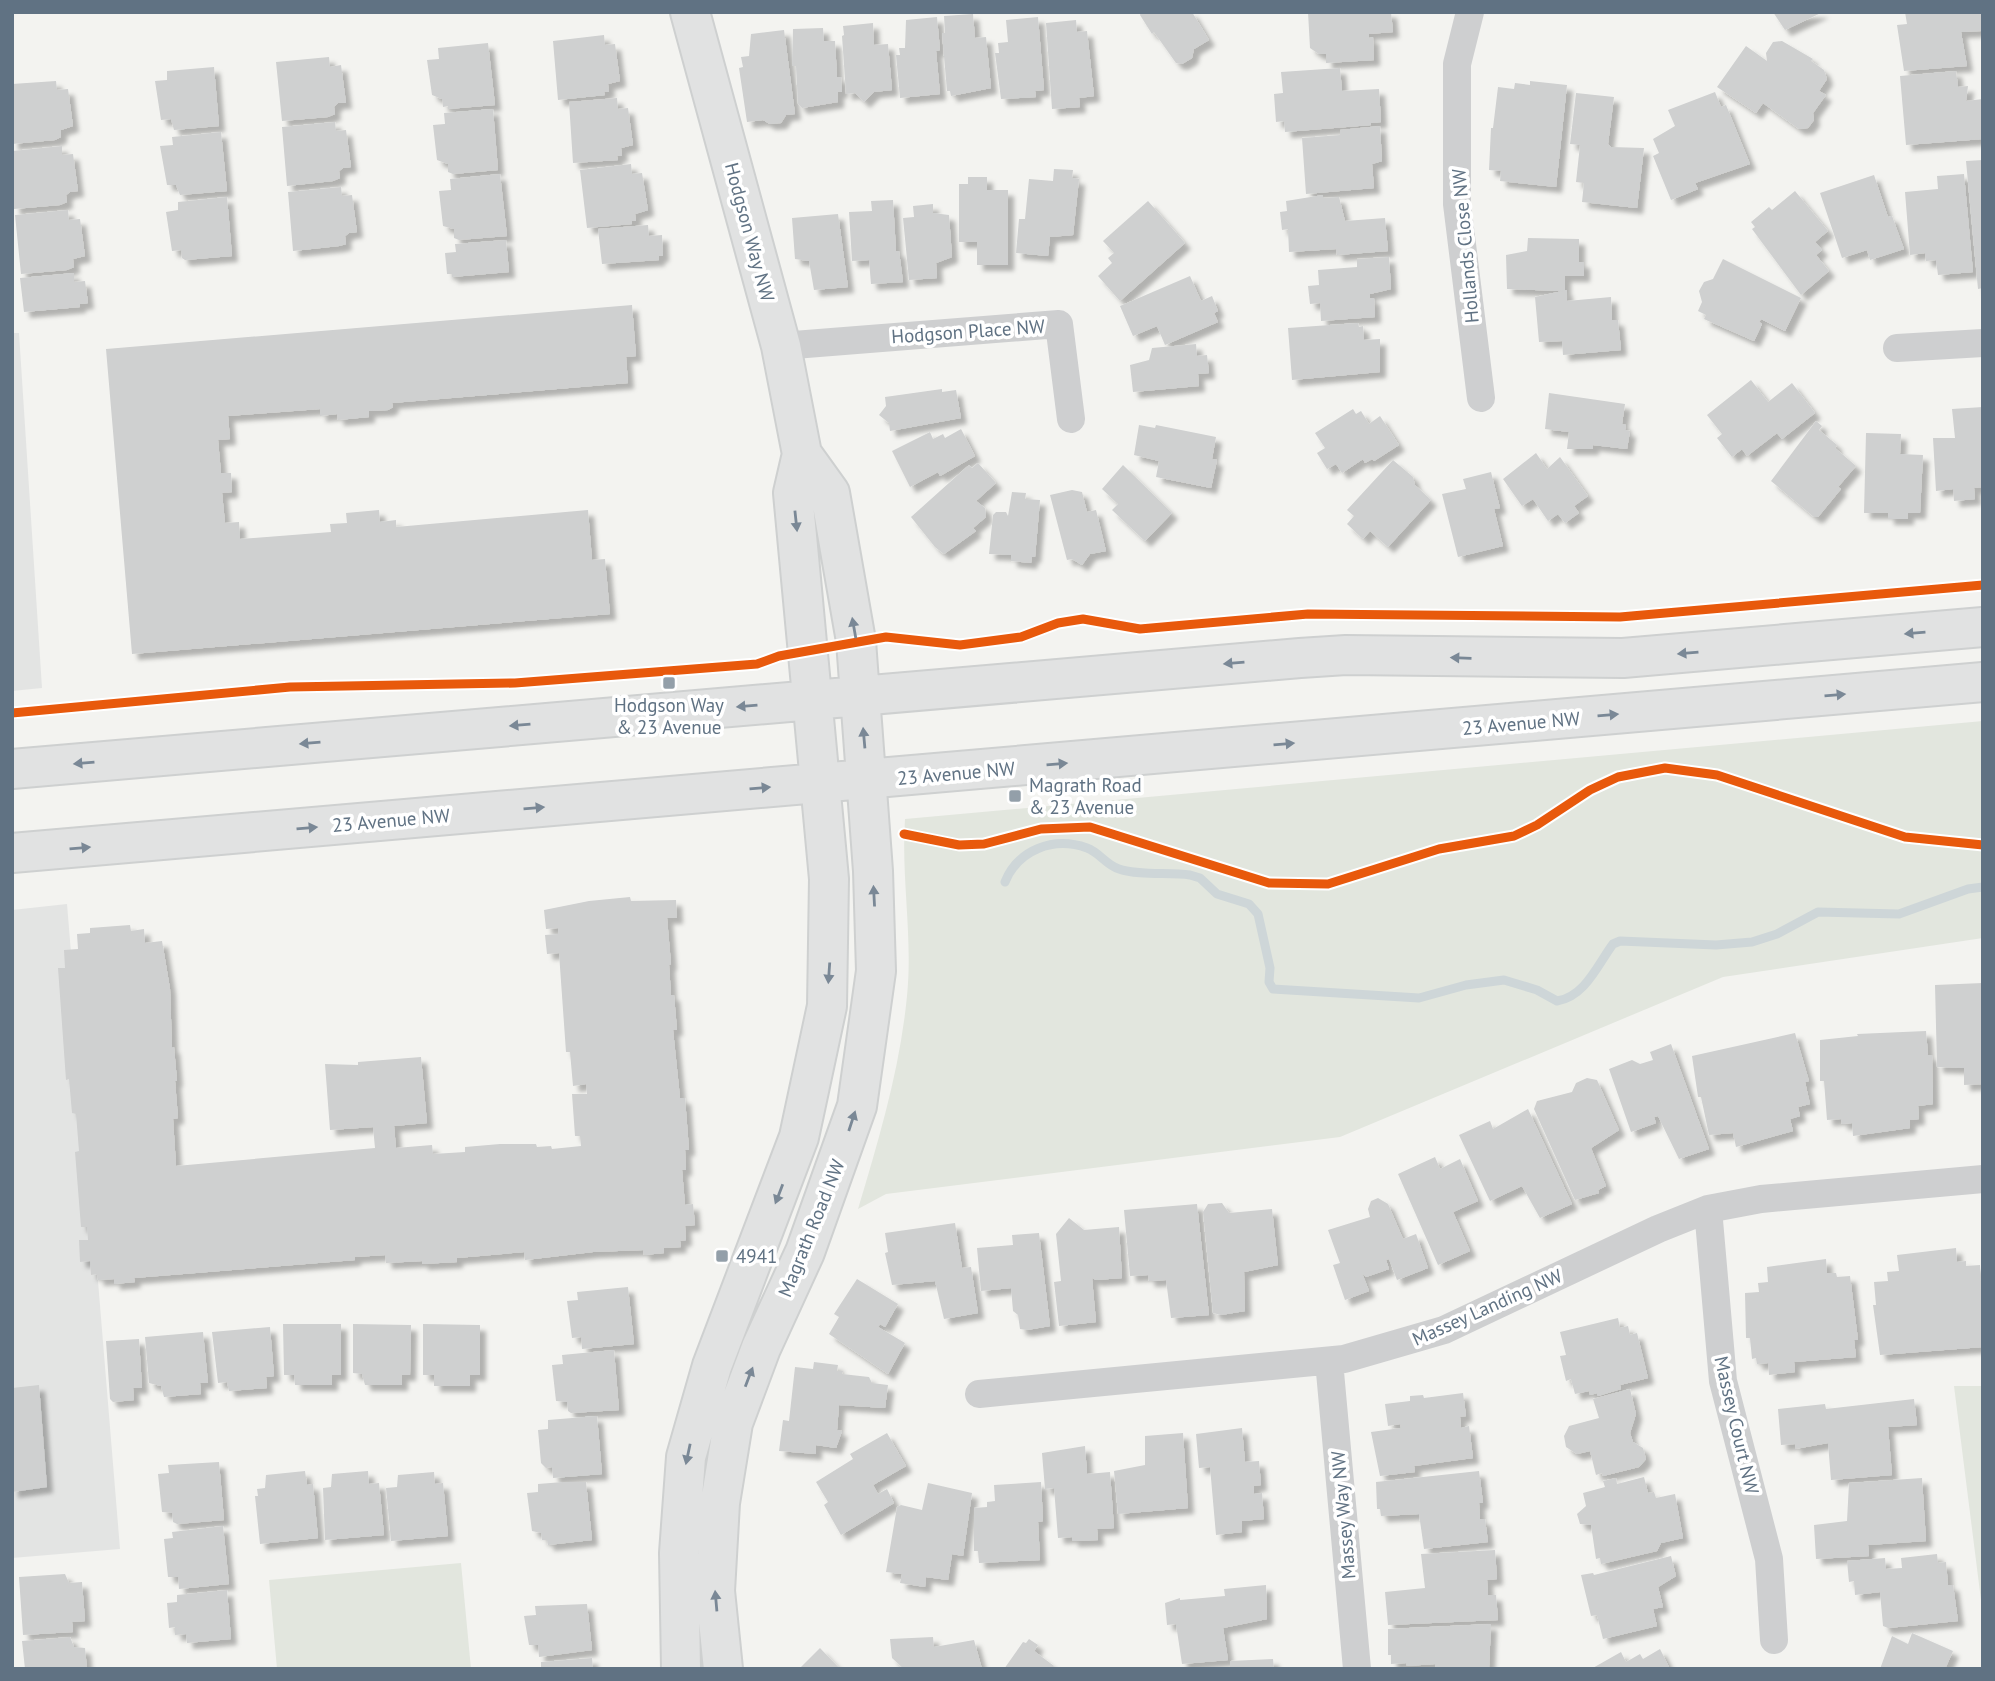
<svg xmlns="http://www.w3.org/2000/svg" width="1995" height="1681" font-family="'PT Sans',sans-serif">
<defs>
<filter id="shadow"><feDropShadow dx="6" dy="6" stdDeviation="2" flood-color="#0004"/></filter>
</defs>
<rect width="100%" height="100%" fill="#f3f3f0"/>
<path fill="#e3e4e3" d="M12,333H19L42,688L12,691Z
M67,904L120,1549L12,1558V910Z"/>
<path fill="#e2e6de" d="M1983,721V938L1723,977L1340,1137L886,1194L858,1209C879,1139 900,1069 907,996C913,937 901,878 905,819Z
M1954,1386H1983V1616Z
M461,1563L471,1669H277L269,1580Z"/>
<g fill="none" stroke-linecap="round" stroke-linejoin="round">
<path stroke="#ced6d8" stroke-width="9" d="M1005,882C1018,850 1053,836 1087,848C1099,852 1106,865 1119,869C1140,876 1168,872 1190,875L1200,878L1217,894L1249,904L1258,914L1270,968L1269,982L1273,989L1419,998L1466,985L1504,980L1537,990L1557,1001C1585,997 1598,964 1613,944L1620,941L1716,945L1752,942L1777,934L1818,912L1899,914L1968,889L1983,887"/>
</g>
<path fill="#cfd0d0" filter="url(#shadow)" d="M1141,12H1192L1209,40L1194,49L1192,58L1182,64L1176,63L1154,32L1152,34L1140,15Z
M1308,12H1391L1393,32L1369,34V38L1373,37L1374,60L1326,63V54H1319L1310,48Z
M1773,12H1823L1785,30Z
M1905,12H1983L1981,31L1961,32L1967,66L1904,71L1897,25L1907,24Z
M973,14L975,38L986,37L991,88L951,96L950,91H947L942,33H945L944,16Z
M937,17L940,50L936,51L940,94L900,98L896,55H900L899,48H905L906,20Z
M1038,17L1044,90L1035,91L1036,97L1001,99L995,53H999L998,43L1008,42L1006,20Z
M1076,20L1077,32L1087,31L1094,96L1079,98L1080,107L1052,109L1046,23Z
M873,23L874,45L888,44L892,90L874,92L864,102L855,93L846,94L842,36L844,35L843,26Z
M823,28L824,41H835L837,77H841L842,92H838V102L802,108L798,104L796,66H792L793,29Z
M784,30L795,114L786,115L781,123L770,124L763,120L747,122L739,68L743,67L741,57L749,56L751,34Z
M604,35L605,45L615,44L620,81L608,84L609,92H604L605,95L558,100L553,41Z
M1782,41L1813,59L1811,61L1824,70L1827,79L1819,91L1826,95L1813,113L1814,120L1808,128L1799,129L1763,103L1756,113L1717,87L1746,46L1767,61L1766,53L1773,42Z
M488,43L495,105L448,109V106L443,107L442,99L432,95L427,60L439,59L438,48Z
M329,57L330,67L341,65L346,103H338L334,107L335,114L328,117L282,121L276,62Z
M214,67L219,126L174,130L171,119L161,120L155,81L167,80V71Z
M1340,68L1342,91L1379,89L1381,122L1371,123V125L1285,132L1284,121L1276,122L1274,94L1283,93L1281,72Z
M1956,71L1958,87L1968,86L1966,101L1983,99V139L1906,145L1900,76Z
M56,81L57,90L68,89L73,126L61,130V137L55,140L12,144V84Z
M1530,81L1567,85L1556,187L1500,181L1501,171L1489,170L1491,128H1493L1498,87L1514,89L1515,83L1530,85Z
M1715,92L1721,107L1726,105L1750,164L1695,183L1698,189L1671,200L1653,156L1659,153L1653,139L1675,126L1668,110Z
M1576,93L1614,97L1608,144L1611,147L1644,148L1637,208L1582,202L1584,183L1576,182L1580,145L1570,144Z
M617,98L618,109L628,108L633,145L621,148L622,156H617L618,160L573,163L569,102Z
M493,109L498,170L453,174L448,172V164L437,160L433,125L445,124L444,113Z
M335,122L336,131L346,130L351,167L343,168L339,171L340,178L333,181L287,186L282,127Z
M1380,126L1382,161L1372,164L1374,188L1306,194L1302,138L1340,135V130Z
M221,132L227,191L180,195L176,185H167L160,146L173,145L172,137Z
M62,146V155L73,154L78,191L70,192L66,195L67,202L60,205L14,209L12,151Z
M1983,160V288L1978,289L1966,161Z
M631,164L632,174L642,173L648,210L635,214L636,221H632V224L587,228L580,170Z
M1054,169L1073,170L1072,178L1079,179L1073,235L1050,237L1048,256L1016,253L1019,219H1025L1029,179L1053,181Z
M500,174L507,236L459,240L454,238V229L443,226L439,191L451,190L450,179Z
M1964,174L1973,272L1938,275L1936,260L1926,261L1925,253L1910,255L1905,192L1938,189L1937,176Z
M1874,175L1888,217L1892,216L1904,249L1870,260L1867,250L1842,258L1820,193Z
M968,177H987V190H1008V265H977V242H959V184H968Z
M341,187L342,196L352,195L357,232L349,233L345,236L346,244L339,246L293,251L288,192Z
M1795,191L1828,231L1815,242L1822,250L1816,255L1829,271L1801,295L1752,229L1755,227L1751,222L1769,207L1772,210Z
M1323,195V198L1339,197L1345,221L1385,218L1388,251L1337,255L1336,249L1289,252L1288,229L1282,230L1280,212L1287,211L1286,201Z
M227,197L232,256L185,260L182,258L181,250L172,251L166,212L178,210V202Z
M893,200L896,251H899L903,282L871,284L869,260L852,261L849,212L872,211L871,201Z
M1148,201L1185,243L1120,301L1098,276L1112,263L1108,258L1114,253L1103,241Z
M933,204V213L949,215L952,257L936,263L937,278L909,280L903,218L914,217L913,206Z
M68,210L69,220L80,219L85,256L73,259L74,267L67,270L21,274L15,215Z
M838,214L848,287L814,290L809,261L795,259L792,218Z
M648,225L649,236L662,235L663,256H659V260L602,264L598,229Z
M1528,238L1579,239V262H1584V276H1565V291L1507,289L1506,255L1527,251Z
M506,240L509,272L452,277V274H447L445,253L456,252L455,244Z
M1389,257L1391,289L1370,294V298H1374L1375,317L1321,321L1320,303L1310,304L1308,286L1319,285L1318,270L1357,267V259Z
M1723,259L1801,298L1785,331L1761,319L1759,322L1762,324L1754,341L1704,319L1706,315L1698,311L1702,302L1699,291L1704,282L1713,279Z
M74,273V282L85,281L88,303L80,304V307L24,312L20,278Z
M1190,276L1201,301L1212,296L1218,311L1214,313L1218,322L1165,345L1157,326L1133,336L1120,306Z
M1567,290V301L1611,297L1612,320H1618L1621,350L1563,355L1562,341L1539,342L1535,297Z
M632,305L636,356L626,357L628,383L392,403L393,407L388,410L369,411V417L338,420L337,414L320,416V409L228,416L230,439L218,440L221,473H231L232,492L222,493L225,523L239,522L240,539L331,532L330,524L347,523L346,513L379,510L380,522L396,520V527L588,510L592,560L605,559L610,614L132,654L106,349Z
M1358,323L1359,327L1363,326L1364,340L1380,339V372L1292,380L1288,328Z
M1196,344L1197,356L1207,355L1209,373L1198,374L1199,386L1133,392L1130,365L1149,360L1152,348Z
M1751,380L1768,402L1792,383L1815,413L1782,439L1777,433L1747,456L1742,449L1732,457L1717,438L1722,434L1707,415Z
M942,389V392L956,390L961,418L890,431L889,423L879,415L886,406L885,397Z
M1549,393L1625,404L1622,424L1626,425L1625,430L1630,431L1627,449L1593,445V449H1567L1569,432L1545,429Z
M1983,407V487L1974,488L1975,499L1954,501L1953,489L1936,491L1933,438H1955L1952,409Z
M1353,409L1356,414L1361,411L1369,424L1380,416L1399,445L1374,461L1372,459L1365,463L1363,459L1342,473L1336,464L1327,469L1317,453L1325,448L1315,433Z
M1816,421L1822,426L1819,430L1837,445L1835,448L1856,466L1838,487L1841,489L1818,517H1814L1771,481Z
M1139,425L1155,428L1156,425L1216,437L1212,459L1217,460L1211,488L1156,477L1159,461L1134,455Z
M961,429L975,456L940,476L938,472L910,487L892,451L930,432L933,439L943,434L945,438Z
M1866,433L1901,434L1900,454L1923,455L1920,513H1908V519H1888V513H1864Z
M1536,453L1547,469L1560,457L1588,496L1574,506L1579,513L1565,523L1558,514L1548,521L1533,499L1522,506L1503,479Z
M1393,460L1413,477L1415,485L1431,500L1388,547L1370,531L1363,539L1347,524L1354,516L1347,510Z
M978,463L996,483L976,501L985,508L986,517L973,528L976,531L944,554L935,547L911,517L969,465L972,468Z
M1123,465L1172,513L1145,541L1112,510L1118,504L1102,489Z
M1491,472L1500,508L1494,509L1503,546L1458,557L1442,494L1466,489L1463,479Z
M1072,490L1082,492L1087,512L1096,510L1106,551L1090,554L1082,565L1072,559L1067,560L1050,495Z
M1012,492L1026,493L1025,499L1040,500L1035,557H1032L1031,563L1011,561V555L989,554L993,515L996,512H1006L1008,516Z
M630,897L631,901L676,900L677,918H667L671,964L669,965L671,995H674L677,1030H673L680,1098H685L689,1150H685L686,1170H682L685,1205L693,1204L695,1225L685,1226L686,1240L680,1241L681,1247L664,1248V1253L644,1255L643,1250L593,1252L525,1260L524,1252L457,1258V1262L422,1264V1261L386,1263L385,1255L355,1257V1260L134,1278L135,1282L114,1284V1279L98,1280L97,1274L91,1275L90,1261L80,1262L79,1240H88L87,1227H81L75,1152L79,1151L76,1114L72,1113L69,1079L66,1080L58,968H65L64,950L78,949L77,934L90,933V928L130,925L131,931L144,929L145,943L162,941L170,989L172,1048L174,1047L177,1081H175L178,1118L173,1119L176,1166L375,1148L373,1127L330,1130L325,1064L358,1065V1062L421,1057L427,1123L394,1126L396,1148L432,1145L433,1154L465,1152V1147L500,1144H536L537,1147L551,1146L552,1149L581,1146L580,1136H575L572,1094H587L586,1084L573,1086L570,1052H566L559,953L547,954L545,935L558,934V928L546,929L544,910L589,901Z
M1983,983V1084L1964,1085V1068L1937,1067L1935,985Z
M1926,1031L1928,1055H1932L1933,1104L1918,1106L1919,1119L1910,1120V1128L1853,1136L1852,1123L1842,1124L1841,1119L1827,1120L1824,1081H1820V1040L1858,1036L1857,1034Z
M1795,1033L1809,1081L1805,1082L1810,1104L1798,1107L1800,1116L1790,1119L1793,1131L1736,1147L1733,1133L1709,1135L1701,1097H1698L1692,1056Z
M1671,1044L1709,1149L1679,1159L1658,1116L1654,1117L1656,1123L1631,1132L1609,1069L1632,1060L1640,1064L1653,1060L1650,1052Z
M1587,1078L1597,1080L1619,1130L1591,1148L1606,1186L1598,1190L1599,1193L1575,1200L1534,1109L1537,1101L1572,1092L1576,1083Z
M1528,1109L1572,1204L1540,1218L1522,1186L1490,1201L1459,1135L1490,1121L1493,1129Z
M1435,1157L1440,1169L1460,1159L1478,1201L1453,1212L1470,1251L1438,1265L1398,1174Z
M1378,1198L1388,1204L1403,1239L1416,1234L1428,1268L1397,1280L1389,1259L1386,1260L1389,1269L1366,1277L1362,1273L1369,1291L1345,1300L1333,1265L1340,1263L1328,1230L1370,1217L1368,1209L1371,1201Z
M1222,1203L1229,1213L1272,1209L1278,1265L1244,1272L1245,1311L1221,1315L1213,1313L1203,1212L1208,1204Z
M1197,1204L1209,1315L1171,1318L1166,1280L1149,1281L1148,1275L1130,1276L1124,1210Z
M1069,1218L1084,1230L1119,1227L1122,1278L1096,1280L1092,1278L1096,1322L1059,1326L1054,1282L1061,1281L1056,1234Z
M955,1223L962,1268L971,1267L978,1313L944,1319L935,1281L892,1285L885,1253L888,1252L885,1233Z
M1039,1233L1050,1326L1027,1330L1020,1329L1018,1315L1013,1311L1011,1288L981,1291L977,1248L1013,1245L1012,1235Z
M1956,1248L1957,1262L1966,1261V1266L1980,1265L1983,1347L1880,1355L1873,1305H1876L1874,1282L1888,1281L1887,1272L1899,1271L1897,1255Z
M1826,1259L1827,1273H1836L1837,1277L1850,1276L1858,1340H1854L1856,1357L1794,1362L1795,1372L1769,1375L1768,1363L1757,1364L1756,1358L1752,1359L1750,1338H1746L1745,1293L1759,1292L1758,1283L1768,1282L1767,1267Z
M857,1279L898,1304L885,1327L880,1324L878,1327L905,1343L888,1374L829,1334L839,1317L834,1314Z
M628,1287L634,1344L582,1349L581,1337L572,1338L567,1301L578,1300L577,1292Z
M1618,1318L1620,1328L1628,1326L1630,1335L1637,1333L1648,1378L1620,1385L1621,1389L1598,1396L1597,1393L1590,1395L1589,1391L1575,1394L1571,1379L1566,1381L1560,1356L1566,1355L1560,1332Z
M283,1324H341V1375H332V1385H295L294,1375H284Z
M353,1324L411,1325L410,1375H402V1385H365L362,1374L353,1373Z
M423,1324L480,1325V1375H470V1386H434V1375H423Z
M270,1327L274,1376L266,1377L267,1388L229,1391L227,1382L218,1383L212,1332Z
M203,1332L208,1383H200L201,1394L164,1397L161,1386L149,1383L145,1337Z
M139,1339L142,1388H133L134,1400L113,1402L110,1399L106,1341Z
M614,1350L619,1410L571,1413L568,1411L567,1402L556,1401L552,1365L563,1364L562,1355Z
M814,1362L838,1365L837,1371H843L842,1374L869,1377L872,1383L888,1385L885,1408L839,1405L837,1430L842,1431L836,1448L816,1445V1454L779,1451L783,1420L789,1421L795,1367L813,1369Z
M39,1385L47,1487L12,1492V1388Z
M1630,1389L1636,1414L1630,1433L1633,1442L1643,1448L1646,1459L1639,1467L1603,1476L1602,1473L1596,1475L1590,1451L1577,1454L1566,1447L1564,1436L1569,1426L1599,1418L1593,1399Z
M1463,1393L1466,1416L1460,1417L1461,1428L1469,1426L1473,1458L1414,1466L1415,1472L1380,1476L1371,1432L1401,1428L1400,1424L1388,1426L1385,1404L1410,1401V1396L1423,1395L1424,1398Z
M1914,1399L1917,1425L1888,1427L1892,1475L1831,1480L1828,1443L1795,1449V1444L1781,1445L1778,1409L1825,1404L1826,1409Z
M597,1416L602,1474L553,1478L552,1467L546,1468L541,1463L538,1430L548,1429V1420Z
M1242,1428L1245,1462L1259,1461L1261,1485L1254,1486V1494L1262,1493L1264,1519L1242,1521V1532L1216,1535L1210,1467L1199,1468L1196,1434Z
M887,1433L906,1466L873,1485L878,1494L887,1489L894,1503L841,1535L824,1505L828,1502L816,1482L853,1459L850,1454Z
M1183,1433L1188,1508L1118,1514L1114,1471L1145,1465V1436Z
M1085,1446L1087,1474L1110,1472L1114,1528L1097,1529L1098,1540L1072,1541V1537L1058,1538L1054,1488L1045,1489L1042,1453Z
M219,1462L224,1520L177,1524L173,1522L172,1513L162,1512L158,1474L169,1473L168,1465Z
M305,1471L307,1485L313,1484L318,1538L260,1544L255,1496H258L257,1489L265,1488L266,1475Z
M368,1471L369,1484L379,1483L384,1535L325,1540L323,1488L331,1487L332,1474Z
M1479,1471L1483,1503H1479L1480,1519H1485L1488,1542L1424,1549L1419,1514L1381,1516L1380,1509H1377L1376,1482Z
M434,1472L435,1484L443,1483L448,1536L391,1541L386,1488L397,1487L398,1475Z
M1644,1477L1648,1493L1654,1492L1656,1498L1675,1494L1683,1538L1661,1543L1657,1551L1601,1564L1600,1558L1596,1559L1591,1525L1580,1524L1577,1514L1586,1506L1583,1493L1605,1487L1603,1481L1616,1478L1617,1484Z
M1922,1478L1926,1541L1868,1545L1869,1556L1816,1559L1814,1525L1847,1521L1849,1483Z
M563,1482H586L592,1540L548,1545L547,1540H542L541,1533L532,1531L527,1493L538,1492V1484Z
M1041,1482L1043,1521L1038,1522L1040,1560L979,1563L978,1551H974V1508L987,1507V1502L995,1501L994,1485Z
M928,1483L972,1493L963,1556L952,1554L948,1580L926,1577L925,1587L900,1583L902,1574L886,1572L897,1507L901,1505L922,1510Z
M223,1526L229,1584L179,1589L178,1577H168L164,1539L173,1538L172,1532Z
M1495,1550L1497,1579L1487,1580L1488,1595H1496L1498,1620L1388,1625L1385,1592L1425,1588L1421,1554Z
M1937,1554L1938,1563L1946,1562L1948,1585H1953L1958,1621L1888,1628L1883,1626L1880,1592L1855,1595L1854,1581L1849,1582L1847,1561L1885,1558L1886,1569L1902,1568L1901,1558Z
M1671,1556L1676,1576L1658,1587L1663,1607L1653,1609L1657,1626L1603,1639L1597,1615L1591,1616L1581,1575L1593,1573L1594,1575Z
M65,1574L69,1583L82,1582L85,1621L72,1622L73,1632L23,1635L19,1577Z
M1266,1585L1267,1619L1223,1628L1228,1660L1182,1664L1176,1624L1167,1625L1165,1603L1180,1598V1600L1225,1596L1224,1589Z
M227,1590L231,1639L187,1643L186,1634L175,1635V1627L169,1628L167,1603L177,1602V1595Z
M587,1604L592,1650L539,1657L538,1645H529L524,1616L536,1615L535,1606Z
M1491,1624L1489,1669H1436L1435,1664L1407,1666L1406,1663L1391,1664V1655H1388V1629Z
M1912,1633L1953,1651L1945,1669H1880L1892,1636L1908,1644Z
M70,1637L74,1647L85,1648L87,1669H25L22,1641Z
M933,1637L934,1647L974,1640L982,1669H904L892,1658L890,1639Z
M1029,1639L1038,1645L1034,1651L1054,1666L1052,1669H1004L1023,1642L1026,1643Z
M820,1648L840,1669H799Z
M1660,1649L1670,1669H1591L1621,1652L1626,1662L1640,1654L1643,1659Z
M592,1658L593,1669H541V1662Z
M1273,1659L1274,1669H1230V1661Z"/>
<g fill="none" stroke-linecap="round" stroke-linejoin="round">
<defs>
<path id="secondary" d="M12,769L1300,658L1346,655L1623,658L1983,627
M12,853L1983,682
M681,1669L679,1553L686,1457L712,1366L799,1137L827,1006L829,879L793,493L802,454L781,346L690,12
M723,1669L715,1591L720,1503L733,1423L761,1348L805,1252L857,1106L876,971L873,871L856,641L830,493L802,454"/>
</defs>
<use href="#secondary" stroke="#ced0d0" stroke-width="42"/>
<path stroke="#cecfd0" stroke-width="28" d="M1470,12L1457,64V204L1481,398
M781,346L1059,324L1071,419
M1897,348L1983,343
M1708,1209L1723,1381L1769,1559L1774,1640
M1329,1361L1357,1669
M979,1394L1344,1359L1444,1330L1658,1229L1708,1209L1761,1199L1983,1179"/>
<use href="#secondary" stroke="#e1e2e2" stroke-width="38"/>
<defs>
<path id="cycleway" d="M12,713L290,687L515,683L757,664L779,656L886,637L960,645L1021,637L1058,623L1083,619L1140,629L1308,614L1620,617L1983,585
M904,834L959,845L984,844L1041,829L1090,827L1269,883L1328,884L1439,849L1514,836L1537,825L1590,790L1618,777L1665,768L1717,775L1905,837L1983,845"/>
</defs>
<use href="#cycleway" stroke="#fff" stroke-width="13"/>
<use href="#cycleway" stroke="#e8590c" stroke-width="9"/>
</g>
<defs><path id="oneway-solid" d="M-6-.8H1V-3.2L6.5 0L1 3.2V.8H-6Z" transform="scale(1.75)"/></defs>
<g fill="#7a8896">
<use href="#oneway-solid" transform="translate(796 521) rotate(84)"/>
<use href="#oneway-solid" transform="translate(854 628) rotate(-100)"/>
<use href="#oneway-solid" transform="translate(1915 633) rotate(175)"/>
<use href="#oneway-solid" transform="translate(1688 653) rotate(175)"/>
<use href="#oneway-solid" transform="translate(1461 658) rotate(-178)"/>
<use href="#oneway-solid" transform="translate(1234 663) rotate(175)"/>
<use href="#oneway-solid" transform="translate(1835 695) rotate(-5)"/>
<use href="#oneway-solid" transform="translate(747 706) rotate(175)"/>
<use href="#oneway-solid" transform="translate(1608 715) rotate(-5)"/>
<use href="#oneway-solid" transform="translate(520 725) rotate(175)"/>
<use href="#oneway-solid" transform="translate(864 738) rotate(-95)"/>
<use href="#oneway-solid" transform="translate(310 743) rotate(175)"/>
<use href="#oneway-solid" transform="translate(1284 744) rotate(-5)"/>
<use href="#oneway-solid" transform="translate(84 763) rotate(175)"/>
<use href="#oneway-solid" transform="translate(1057 764) rotate(-5)"/>
<use href="#oneway-solid" transform="translate(760 788) rotate(-5)"/>
<use href="#oneway-solid" transform="translate(534 808) rotate(-5)"/>
<use href="#oneway-solid" transform="translate(307 828) rotate(-5)"/>
<use href="#oneway-solid" transform="translate(80 848) rotate(-5)"/>
<use href="#oneway-solid" transform="translate(874 896) rotate(-93)"/>
<use href="#oneway-solid" transform="translate(829 973) rotate(94)"/>
<use href="#oneway-solid" transform="translate(852 1121) rotate(-72)"/>
<use href="#oneway-solid" transform="translate(779 1194) rotate(111)"/>
<use href="#oneway-solid" transform="translate(749 1377) rotate(-69)"/>
<use href="#oneway-solid" transform="translate(688 1454) rotate(102)"/>
<use href="#oneway-solid" transform="translate(716 1601) rotate(-95)"/>
</g>
<g fill="#939fa9" stroke="#fff" stroke-width="2.5">
<rect x="662" y="676" width="14" height="14" rx="3.5"/>
<rect x="1008" y="789" width="14" height="14" rx="3.5"/>
<rect x="715" y="1249" width="14" height="14" rx="3.5"/>
</g>
<g text-anchor="middle" stroke-width="7" stroke-linejoin="round" paint-order="stroke">
<g font-size="19" fill="#607283" stroke="#fff">
<text transform="translate(750 232) rotate(75)" y="7">Hodgson Way NW</text>
<text transform="translate(1465 246) rotate(-95)" y="7">Hollands Close NW</text>
<text transform="translate(968 331) rotate(-4)" y="7">Hodgson Place NW</text>
<text transform="translate(1521 723) rotate(-5)" y="7">23 Avenue NW</text>
<text transform="translate(956 773) rotate(-5)" y="7">23 Avenue NW</text>
<text transform="translate(391 820) rotate(-5)" y="7">23 Avenue NW</text>
<text transform="translate(811 1228) rotate(-68)" y="7">Magrath Road NW</text>
<text transform="translate(1487 1307) rotate(-24)" y="7">Massey Landing NW</text>
<text transform="translate(1737 1425) rotate(77)" y="7">Massey Court NW</text>
<text transform="translate(1343 1515) rotate(-95)" y="7">Massey Way NW</text>
</g>
<g font-size="19" fill="#607283" stroke="#fff" text-anchor="start">
<text x="669" y="712" text-anchor="middle">Hodgson Way<tspan x="669" dy="22">&amp; 23 Avenue</tspan></text>
<text x="1029" y="792">Magrath Road<tspan x="1029" dy="22">&amp; 23 Avenue</tspan></text>
<text x="736" y="1263">4941</text>
</g>
</g>
<rect width="1995" height="1681" fill="none" stroke="#607283" stroke-width="28"/>
</svg>
